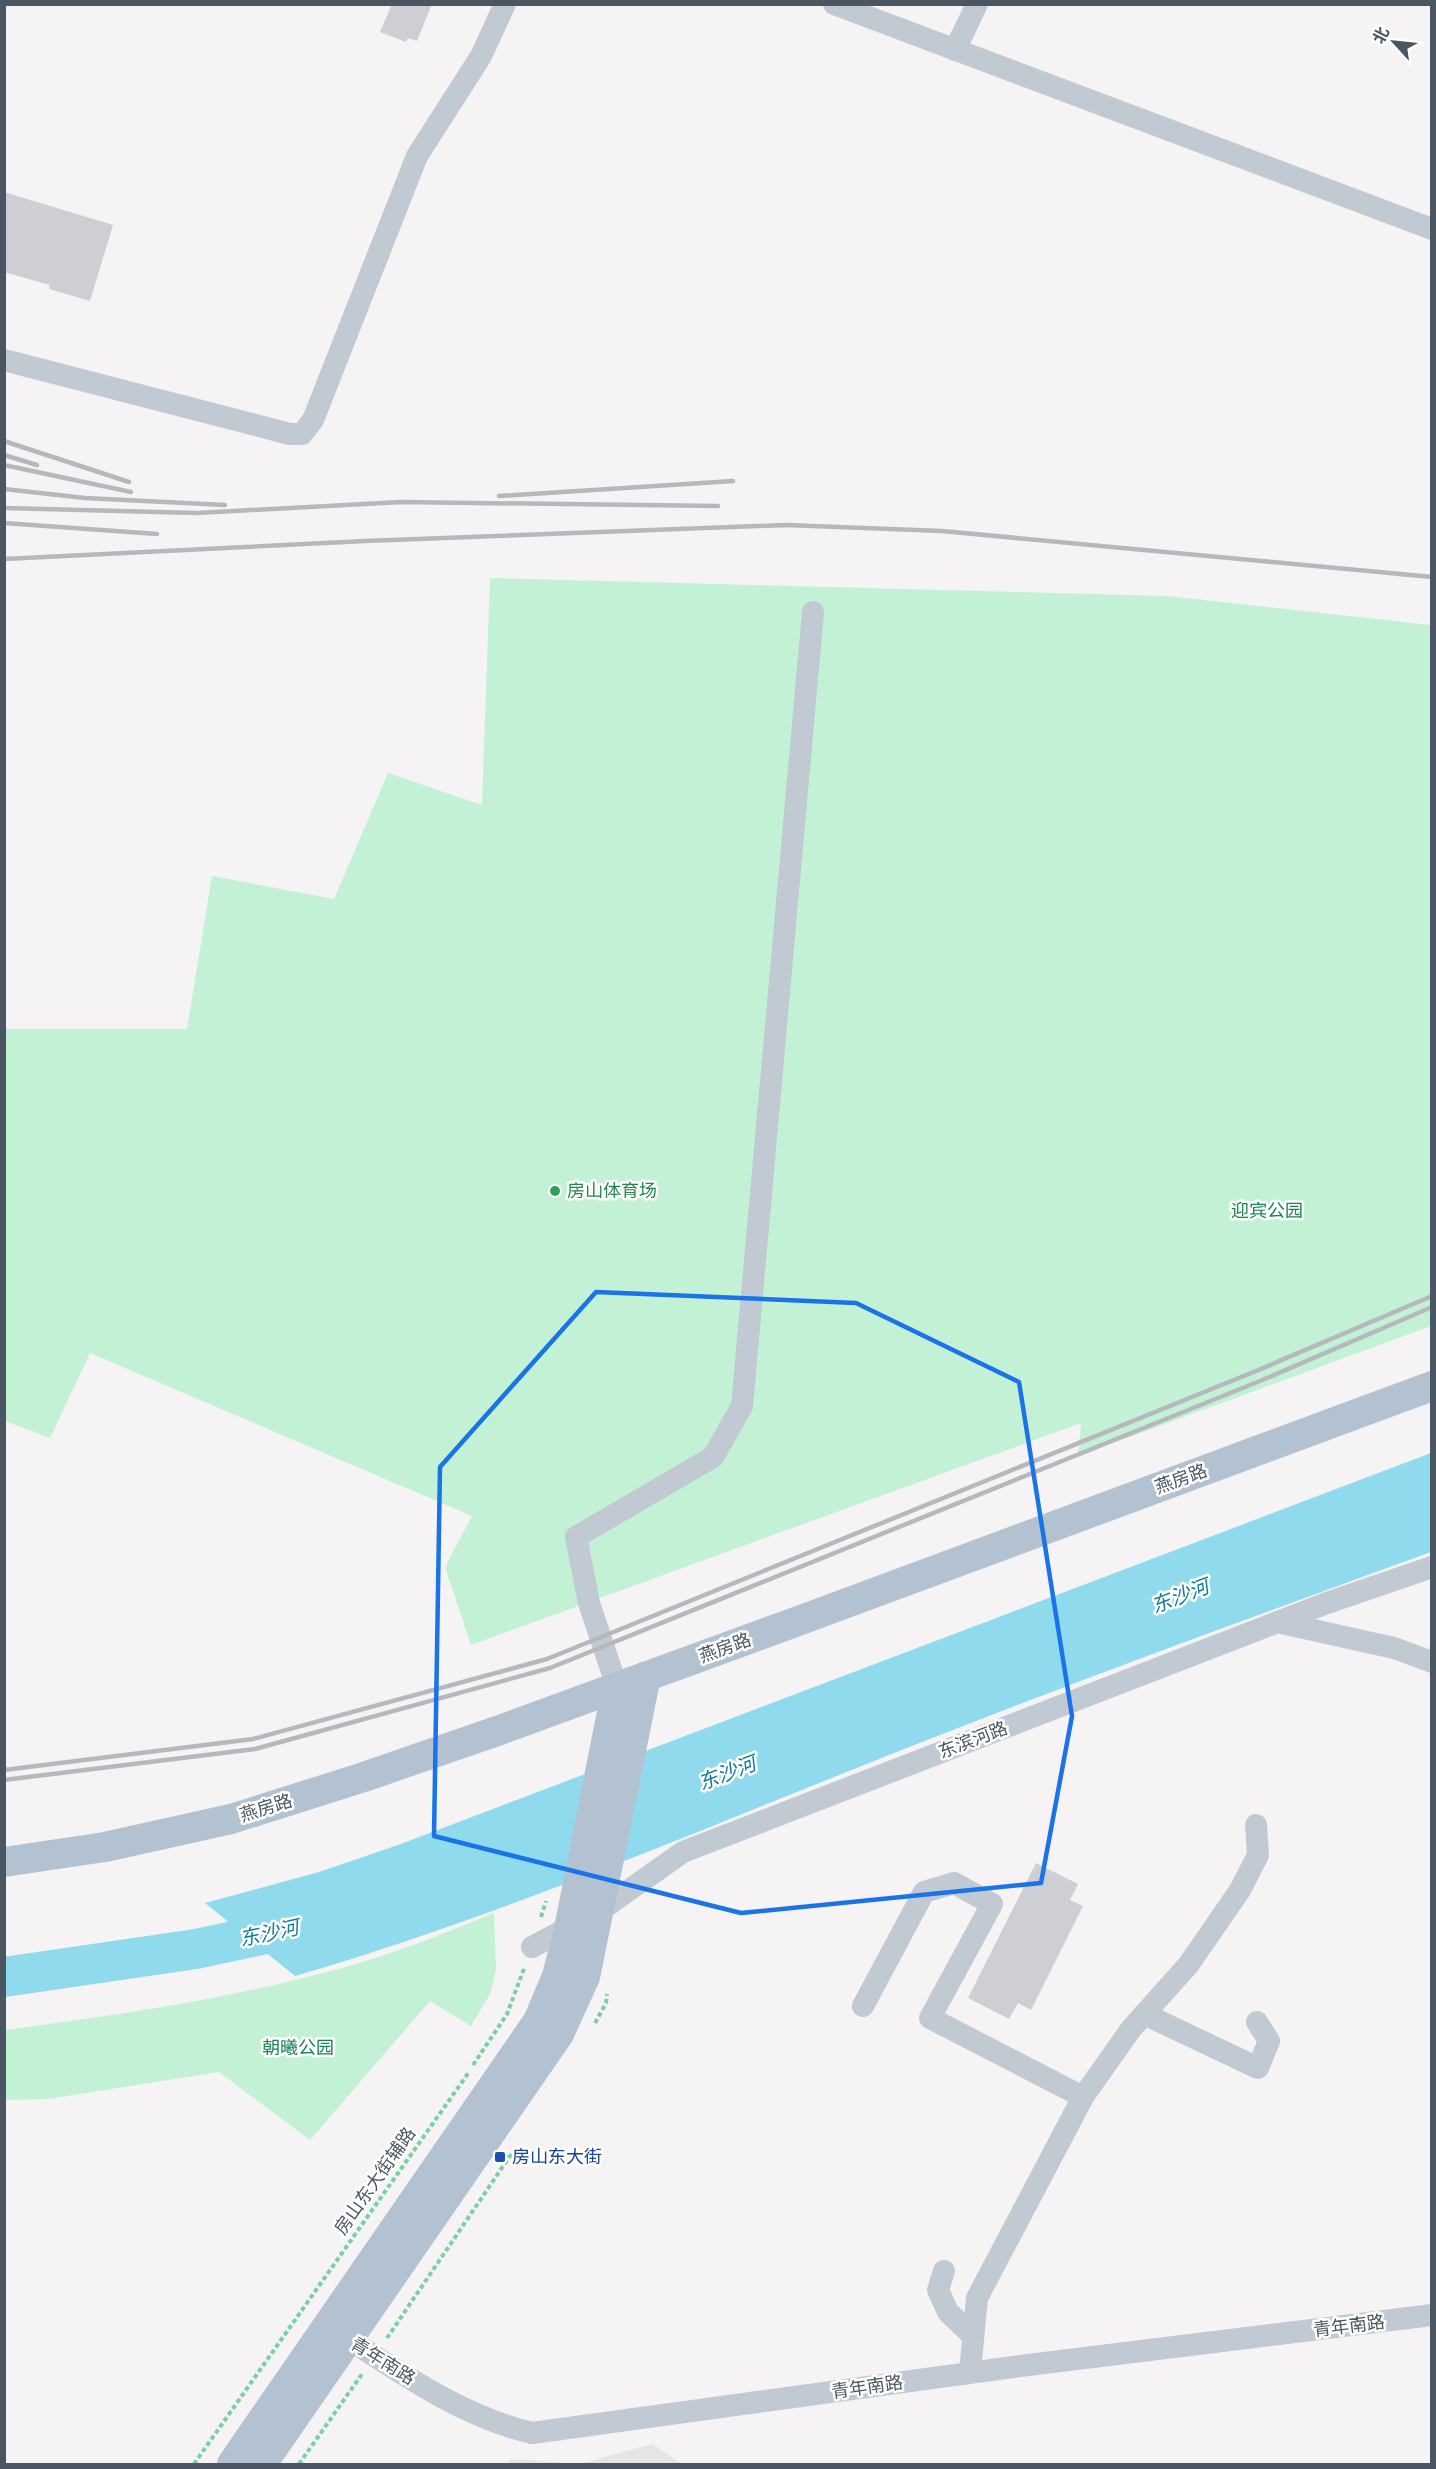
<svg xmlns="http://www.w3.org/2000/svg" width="1436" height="2469" font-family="Lato,'Noto Sans SC',sans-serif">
<rect width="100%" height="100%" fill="#f5f3f3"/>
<path fill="#e6e4e5" d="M652,2444L682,2464H507L511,2459L579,2464Z"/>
<path fill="#c3f1d5" d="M490,578L1167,596L1431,625V1326L1078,1456L1081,1423L471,1645L445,1567L472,1516L90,1353L50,1438L5,1421L4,1029H187L212,876L334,899L388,773L482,805Z
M494,1913L496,1970L490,1994L471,2026L430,2001L310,2140L219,2072L48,2099L5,2100V2030C133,2013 264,1994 388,1954C424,1942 459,1927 494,1913Z"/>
<path fill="#90daee" d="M1431,1453V1552C1250,1618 1068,1684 889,1755C693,1833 497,1917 295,1976L205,1903L319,1872L398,1845Z"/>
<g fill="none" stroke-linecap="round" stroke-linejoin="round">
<path stroke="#90daee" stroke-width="40" d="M4,1977L196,1949L303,1926"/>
</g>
<path fill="#cdcfd5" d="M392,4H432L417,41L408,38L406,42L380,32Z
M4,192L113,225L90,301L49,289L50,285L4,272Z
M1036,1863L1078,1884L1070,1900L1083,1906L1031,2010L1018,2003L1009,2019L968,1998Z"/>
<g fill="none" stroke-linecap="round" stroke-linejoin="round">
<path stroke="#7ad0a6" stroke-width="4" stroke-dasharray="4.5 3" stroke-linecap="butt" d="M541,1917L546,1901
M595,2023L606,2003L607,1994
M473,2065L507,2014L525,1966
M387,2338L512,2153
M194,2464L469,2072
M299,2464L362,2374"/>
<path stroke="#c1cad2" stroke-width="22" d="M834,4L1432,229
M955,50L977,4
M4,360L290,434H302L313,420L417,156L481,56L505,4
M1277,1622L1394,1648L1432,1662
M617,1687L589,1603L576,1537L713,1457L742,1406L813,612
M532,1947L598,1912L683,1852L1327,1603L1432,1567
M863,2006L924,1892L954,1883L992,1904L930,2018L1083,2097L977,2298L970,2372
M1144,2014L1258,2068L1269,2041L1257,2022
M1083,2097L1131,2029L1189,1964L1240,1890L1258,1855L1256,1825
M944,2271L938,2290L948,2312L973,2336
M336,2331C398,2371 460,2416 532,2433L1028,2365L1432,2315"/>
<path stroke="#b3c2d1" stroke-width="30" d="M4,1862L105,1847L231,1819L364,1777L500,1730L809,1617L1432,1386
M232,2464L538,2021L557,1976L568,1934L617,1687
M262,2464L559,2034L585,1977L646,1676"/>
<path stroke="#b5b8bd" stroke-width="4.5" d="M4,441L129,482
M4,455L37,465
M4,465L131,492
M4,489L85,498L225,505
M499,496L733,481
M4,508L197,513L401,502L718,506
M4,523L157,534
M4,559L365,541L786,525L942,531L1432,577
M4,1770L253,1739L547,1659L1256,1371L1432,1296
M4,1780L255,1749L550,1668L1260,1381L1432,1307"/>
</g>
<path fill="none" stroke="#1a73e8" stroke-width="4.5" stroke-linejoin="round" d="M596,1292L856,1303L1019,1382L1072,1716L1041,1883L741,1913L434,1836L440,1467Z"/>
<circle fill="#2e9e5b" stroke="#fff" stroke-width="2" cx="555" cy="1191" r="6"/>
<rect fill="#1a4fb4" stroke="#fff" stroke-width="2" x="494" y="2151" width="12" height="12" rx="3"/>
<g text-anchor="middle" stroke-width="5" stroke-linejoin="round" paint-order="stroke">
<g font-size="18" fill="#27864d" stroke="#fff" text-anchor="start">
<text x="567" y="1197">房山体育场</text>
</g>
<g font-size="18" fill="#17864f" stroke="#fff">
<text x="1267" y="1217">迎宾公园</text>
<text x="298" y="2054">朝曦公园</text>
</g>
<g font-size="18" fill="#4a5661" stroke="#fff">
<text transform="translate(1181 1479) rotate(-20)" y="6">燕房路</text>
<text transform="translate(725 1648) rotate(-20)" y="6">燕房路</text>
<text transform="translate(973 1740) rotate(-21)" y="6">东滨河路</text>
<text transform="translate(266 1808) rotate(-17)" y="6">燕房路</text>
<text transform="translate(375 2181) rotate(-55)" y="6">房山东大街辅路</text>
<text transform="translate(1349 2326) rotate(-7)" y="6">青年南路</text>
<text transform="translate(383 2361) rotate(32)" y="6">青年南路</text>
<text transform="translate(867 2387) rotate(-8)" y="6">青年南路</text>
</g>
<g font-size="18" fill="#164399" stroke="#fff" text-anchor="start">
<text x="512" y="2163">房山东大街</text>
</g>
<g font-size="20" font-style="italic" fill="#0c7c9b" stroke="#fff">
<text transform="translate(1180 1596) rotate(-21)" y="7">东沙河</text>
<text transform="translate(727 1773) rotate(-21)" y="7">东沙河</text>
<text transform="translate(269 1933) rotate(-12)" y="7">东沙河</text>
</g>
</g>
<rect width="1436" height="2469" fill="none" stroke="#4a5661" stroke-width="12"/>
<g transform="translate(1394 42) rotate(297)" stroke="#ffffff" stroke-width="4.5" paint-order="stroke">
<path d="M0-4.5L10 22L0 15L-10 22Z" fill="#4a5661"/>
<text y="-9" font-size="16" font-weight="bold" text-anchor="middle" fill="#4a5661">北</text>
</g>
</svg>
